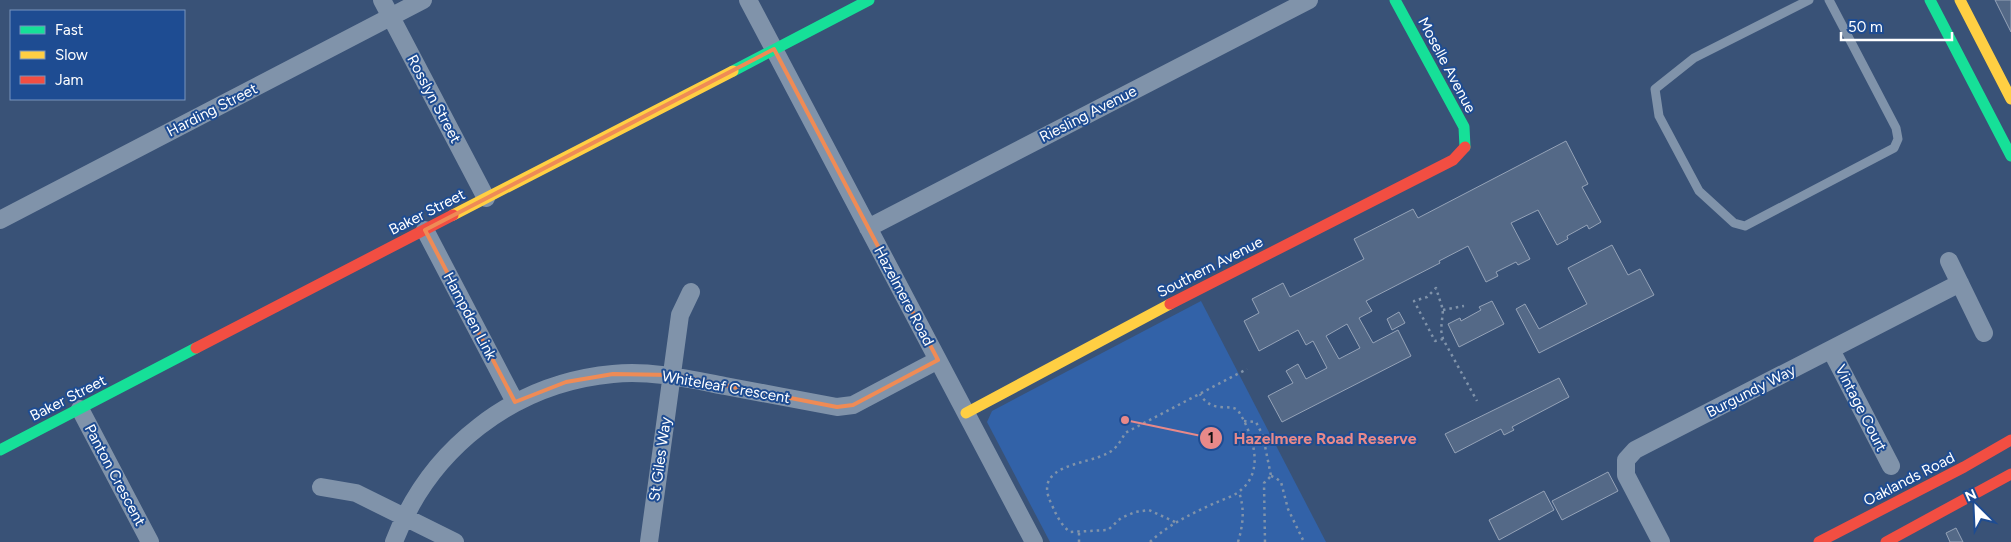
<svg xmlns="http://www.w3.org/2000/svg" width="2011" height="542" font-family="Figtree,sans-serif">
<rect width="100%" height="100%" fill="#395277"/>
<path fill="#3262a8" d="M1201,301L1326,542H1050L987,422L992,411Z"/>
<path fill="#546987" stroke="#95a3b8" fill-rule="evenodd" d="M1995,0H2011V32Z
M1566,141L1588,184L1582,187L1601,222L1589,229L1587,225L1567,236L1568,239L1557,245L1538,210L1511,223L1530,259L1518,265L1516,262L1496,272L1498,276L1486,282L1468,246L1439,261L1440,263L1366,301L1372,311L1359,318L1373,343L1398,330L1411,356L1282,422L1268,396L1293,383L1286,371L1298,364L1306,379L1327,368L1313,341L1306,345L1298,330L1259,351L1244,321L1259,313L1252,299L1283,283L1290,297L1364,259L1354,239L1413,209L1418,218ZM1347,324L1360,348L1339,359L1326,336Z
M1612,245L1628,275L1640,269L1654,295L1539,353L1516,309L1525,304L1539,329L1587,304L1568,268Z
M1492,301L1504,324L1459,347L1448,324L1460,318L1461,321L1481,310L1479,307Z
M1399,312L1405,323L1392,330L1387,319Z
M1559,378L1569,397L1512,427L1514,430L1504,435L1501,429L1455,453L1445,434Z
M1608,472L1618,491L1562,520L1552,501Z
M1544,491L1554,510L1499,540L1489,520Z
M1956,528L1963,542H1950L1946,533Z"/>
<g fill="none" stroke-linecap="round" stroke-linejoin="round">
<path stroke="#8093aa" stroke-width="2.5" stroke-dasharray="2.5 4" stroke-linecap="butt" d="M1443,310L1464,306
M1443,339L1435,341L1414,301L1427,297L1436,288L1443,310L1441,330L1443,339L1477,401
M1244,421L1256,422L1263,436L1271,476
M1271,476L1276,478L1281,482L1288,509L1304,542
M1175,522L1149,510L1135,512L1121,518L1108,530L1070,532C1060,524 1056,514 1051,503C1032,464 1087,465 1108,453C1116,449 1121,441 1125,433L1247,369
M1079,542V532
M1150,542C1169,524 1191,514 1215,503C1224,499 1235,496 1242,489C1265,469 1252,433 1239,412C1232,401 1213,416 1200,394
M1238,542C1243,525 1245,510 1239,492
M1265,542L1264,483L1271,476"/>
<path stroke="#8093aa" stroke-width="9" d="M1809,0L1694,58L1655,89L1659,116L1699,191L1734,223L1745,226L1894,148L1898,139L1896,128L1829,0"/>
<path stroke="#8093aa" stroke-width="18" d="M382,0L486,198
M748,0L1034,542
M0,220L423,0
M868,228L1309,0
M425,230L515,402
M1949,261L1984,333
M1831,350L1891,466
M80,409L150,542
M321,487L356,493L455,542
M394,542C429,449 513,383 613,374C650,370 689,379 725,386C762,393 800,400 837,407L853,405L938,360
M649,542L680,315L691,292
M1661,542L1626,475V460L1635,450L1960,283"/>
<path stroke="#16e098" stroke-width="11" d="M1395,0L1464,127L1465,147
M1930,0L2011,156
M733,71L869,0
M0,450L196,348"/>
<path stroke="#ffcf43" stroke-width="11" d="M1960,0L2011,99
M453,215L733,71
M966,413L1170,304"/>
<path stroke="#f24e42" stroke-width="11" d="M1170,304L1453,160L1465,147
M196,348L453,215
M1819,542L1964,467L2011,440
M1886,542L2011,474"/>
</g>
<path fill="none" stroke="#ef8b55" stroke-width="4" stroke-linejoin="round" d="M774,49L938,360L853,405L837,407L672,375L613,374L566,382L515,402L425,230Z"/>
<g text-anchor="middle" stroke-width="4" stroke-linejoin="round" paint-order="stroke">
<g font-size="15" fill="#fff" stroke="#1e4c92">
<text transform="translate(1447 65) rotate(62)" y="5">Moselle Avenue</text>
<text transform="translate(434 99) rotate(62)" y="5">Rosslyn Street</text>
<text transform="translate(212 110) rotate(-27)" y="5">Harding Street</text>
<text transform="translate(1088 114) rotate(-27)" y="5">Riesling Avenue</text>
<text transform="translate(427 212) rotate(-27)" y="5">Baker Street</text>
<text transform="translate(1210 267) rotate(-27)" y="5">Southern Avenue</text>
<text transform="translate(904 296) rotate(62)" y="5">Hazelmere Road</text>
<text transform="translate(470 316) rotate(62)" y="5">Hampden Link</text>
<text transform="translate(726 387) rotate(10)" y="5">Whiteleaf Crescent</text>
<text transform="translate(1751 391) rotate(-27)" y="5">Burgundy Way</text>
<text transform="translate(68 398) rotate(-27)" y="5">Baker Street</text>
<text transform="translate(1861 408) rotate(63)" y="5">Vintage Court</text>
<text transform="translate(660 459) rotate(-82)" y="5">St Giles Way</text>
<text transform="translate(115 475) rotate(62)" y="5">Panton Crescent</text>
<text transform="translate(1909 479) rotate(-27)" y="5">Oaklands Road</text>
</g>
</g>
<path fill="none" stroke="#e88989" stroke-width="2" d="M1125 420L1211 438"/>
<g fill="#e88989" stroke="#1e4c92" stroke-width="2">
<circle cx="1125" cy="420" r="5"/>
<circle cx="1211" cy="438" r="12"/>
</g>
<g font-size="15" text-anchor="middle" font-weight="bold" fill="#111">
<text x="1211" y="443">1</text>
</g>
<g font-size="16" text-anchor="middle" font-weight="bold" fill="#e88989" stroke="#1e4c92" stroke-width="4" stroke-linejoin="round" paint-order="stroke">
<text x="1325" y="444">Hazelmere Road Reserve</text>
</g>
<rect x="10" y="10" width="175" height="90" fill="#1e4c92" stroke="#7894be"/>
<rect x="20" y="26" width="25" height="8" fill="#16e098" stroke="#7894be"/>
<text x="55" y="35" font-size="15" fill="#ffffff">Fast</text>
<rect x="20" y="51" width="25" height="8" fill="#ffcf43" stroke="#7894be"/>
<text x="55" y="60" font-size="15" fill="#ffffff">Slow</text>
<rect x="20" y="76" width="25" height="8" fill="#f24e42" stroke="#7894be"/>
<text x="55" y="85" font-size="15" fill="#ffffff">Jam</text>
<g transform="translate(1976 507) rotate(336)" stroke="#1e4c92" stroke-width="4" paint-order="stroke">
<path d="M0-4L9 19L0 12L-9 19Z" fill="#ffffff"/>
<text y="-8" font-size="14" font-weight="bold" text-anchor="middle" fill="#ffffff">N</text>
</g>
<path d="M1841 32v8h111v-8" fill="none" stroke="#ffffff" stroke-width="2.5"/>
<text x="1848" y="32" font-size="15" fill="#ffffff" stroke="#1e4c92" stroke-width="4" paint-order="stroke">50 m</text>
</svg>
